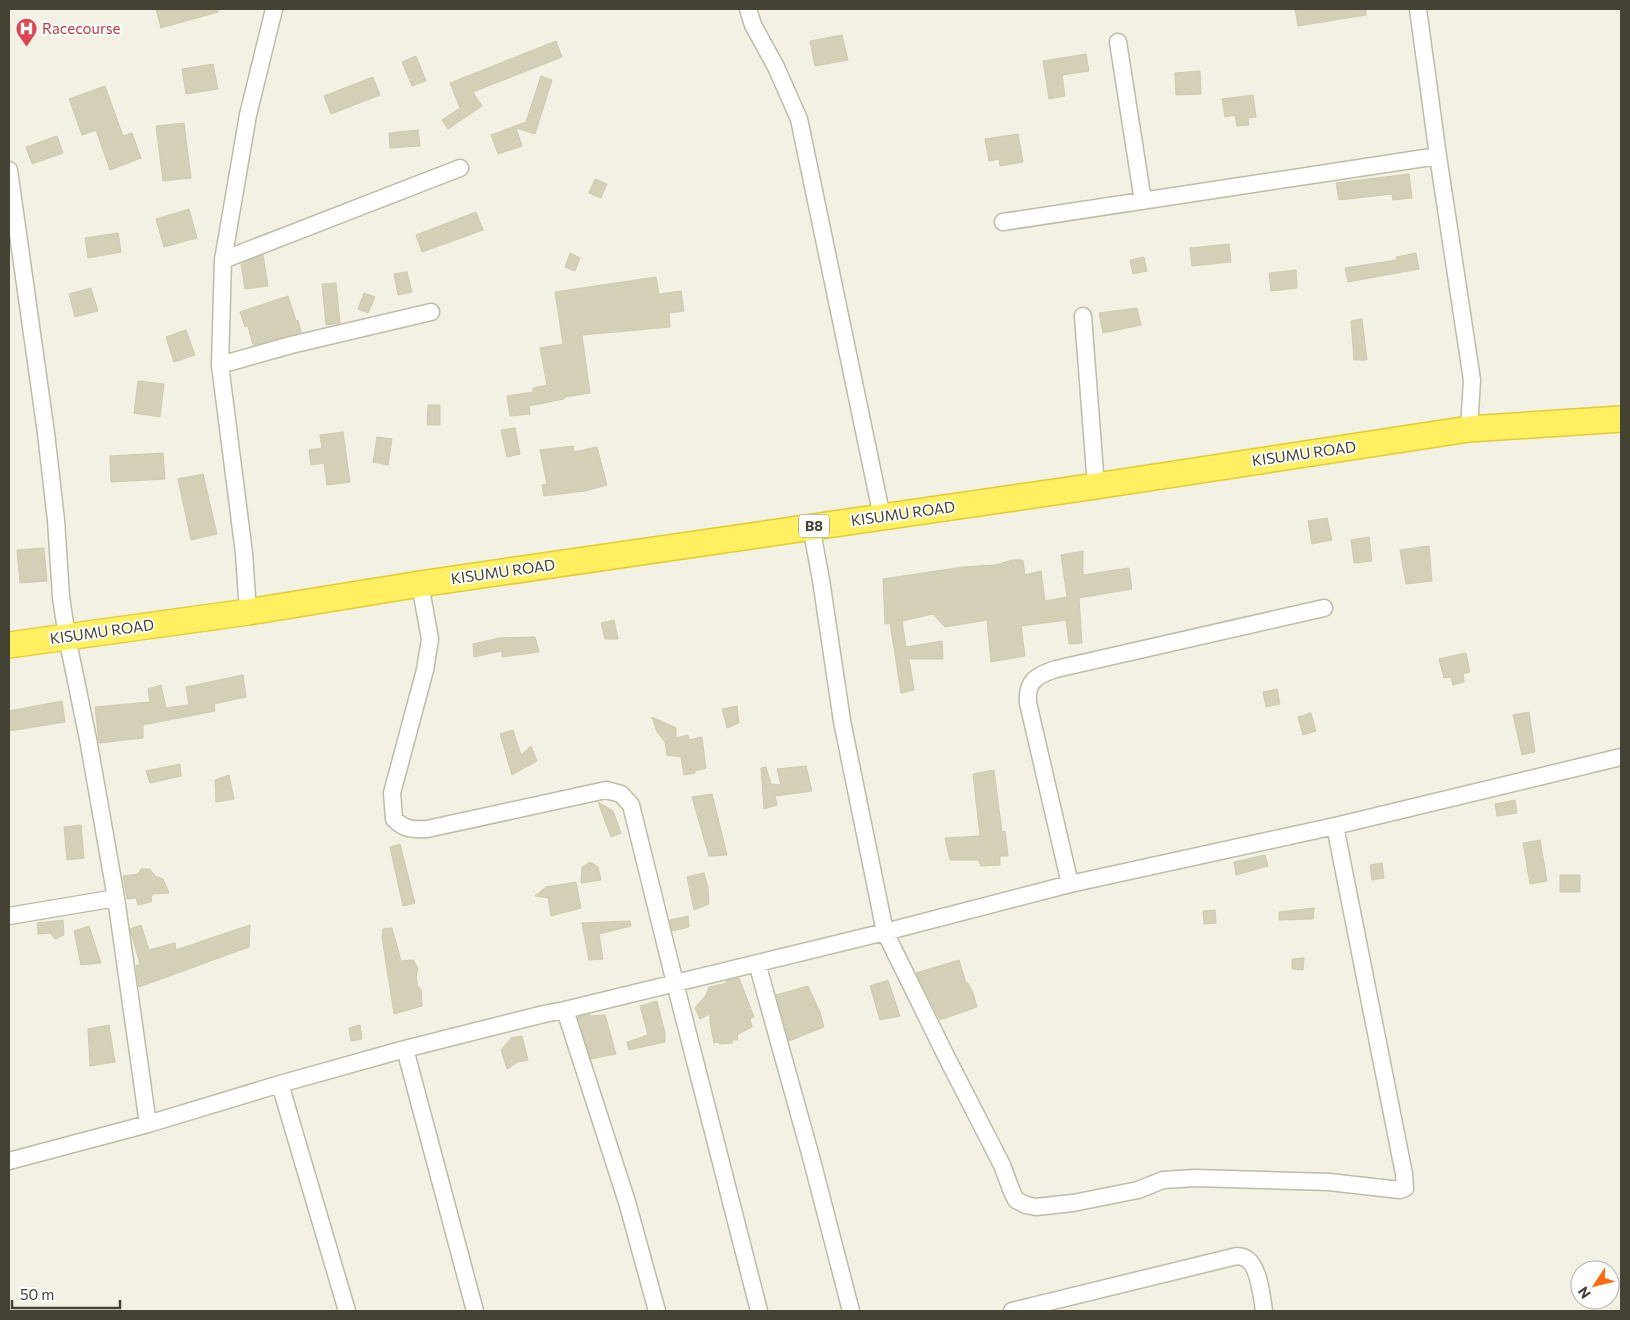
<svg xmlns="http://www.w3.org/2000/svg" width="1630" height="1320" font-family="Commissioner,sans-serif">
<rect width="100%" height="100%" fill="#f2f1e3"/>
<path fill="#d4d0b8" stroke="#cfcaab" d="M156,9H218V12L161,28Z
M1295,9H1366V15L1298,26Z
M842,35L848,60L815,66L810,41Z
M556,41L562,57L473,92L482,106L448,129L442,120L460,108L450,83Z
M1086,54L1089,71L1062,75L1065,96L1049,99L1043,61Z
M416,56L426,81L412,86L402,62Z
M213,64L218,89L186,94L182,69Z
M1200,71L1201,94L1176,95L1175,73Z
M541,76L552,80L535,134L516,128L522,146L498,154L491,135L526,122Z
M373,77L380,95L331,114L324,96Z
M105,86L123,136L132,133L141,158L110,170L96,130L82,135L69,99Z
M1253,95L1256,117L1248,118L1249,125L1237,126L1235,115L1225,117L1222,99Z
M184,123L191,178L163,181L156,126Z
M418,130L420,146L390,148L389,133Z
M1018,134L1023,162L1000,166L999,159L989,161L985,139Z
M57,136L63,153L32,164L26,147Z
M1409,174L1412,198L1393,200L1392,194L1339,200L1336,183Z
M595,179L607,184L601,198L589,193Z
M189,209L197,238L164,247L156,219Z
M476,212L483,230L422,252L416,235Z
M118,233L121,252L88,258L85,238Z
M1229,244L1231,262L1192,266L1190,248Z
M570,253L580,258L575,271L565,267Z
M1416,253L1419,269L1348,282L1345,268L1397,260L1396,257Z
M263,255L268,286L245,289L241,264Z
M1144,257L1147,271L1133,274L1130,260Z
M1296,270L1297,288L1271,291L1269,273Z
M407,272L412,292L398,295L394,274Z
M656,277L659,294L681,291L684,311L669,313L670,327L582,335L590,393L564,397V399L529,406L530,414L510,416L507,396L533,392V388L547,385L540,348L563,344L555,292Z
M336,283L340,323L326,325L322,284Z
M91,288L98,311L75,317L69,294Z
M364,293L375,297L368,313L358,309Z
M288,296L296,321L298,320L301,332L253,345L248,326L245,327L240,312Z
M1137,308L1141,325L1103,333L1099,313Z
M1362,319L1367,360H1354L1351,321Z
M186,330L195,355L174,362L166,337Z
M138,381L164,384L160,417L134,413Z
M428,405H440V425H427Z
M515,428L520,454L507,457L501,430Z
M343,432L350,482L327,485L324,463L311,465L309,450L322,448L320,435Z
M377,437L392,439L388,465L373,462Z
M573,446L574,452L597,447L607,485L585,491L544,496L542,485L547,484L540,450Z
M163,453L165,479L111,482L110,456Z
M203,474L217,534L191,540L178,479Z
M1327,518L1332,540L1312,544L1308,521Z
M1369,537L1372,561L1354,563L1351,540Z
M1429,546L1432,581L1406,584L1400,550Z
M44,548L47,581L20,583L17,550Z
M1083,551V575L1129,568L1132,589L1079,598L1082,643L1069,644L1066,620L1021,626L1025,656L991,662L987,620L945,627L933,614L902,621L906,647L942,641L943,659H909L914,690L901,693L890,623L885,624L883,579L963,567L995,565L1013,560H1023L1025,575L1041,571L1045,601L1067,597L1061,555Z
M614,620L618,639H605L601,623Z
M535,637L539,652L502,657V651L474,657L473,644L499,638Z
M1466,653L1470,672L1463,674L1464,682L1453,685L1451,677L1444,678L1439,659Z
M243,675L246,697L214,704L215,711L143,725V738L99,743L95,707L150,702L148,689L161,685L166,708L189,705L186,687Z
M1277,689L1280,704L1266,707L1263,692Z
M62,701L65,722L9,731V711Z
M737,706L739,723L727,728L722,709Z
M1529,712L1535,752L1522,755L1513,715Z
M1311,713L1316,731L1303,735L1298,717Z
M652,717L676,728V738L688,735L689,740L702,737L706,768L695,771V773L684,775L681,757L667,755L665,742L657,732Z
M513,730L521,755L531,746L537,761L512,775L500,734Z
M180,764L181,776L150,783L146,771Z
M806,766L812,791L775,796L777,805L764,809L761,768L766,767L771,784L781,785L777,769Z
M994,770L1002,832L1005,831L1008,856H1000V865L981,866L978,860H950L945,838L980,836L973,774Z
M229,775L234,799L216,802L215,780Z
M712,794L727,855L709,856L692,797Z
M1515,800L1517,813L1497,816L1495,804Z
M598,802L613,811L621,833L611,837Z
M81,825L84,858L67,860L64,827Z
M1540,840L1547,881L1530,884L1523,843Z
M400,844L415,903L403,906L390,847Z
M1265,855L1268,866L1236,875L1234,862Z
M590,862L598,867L601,880L581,883L582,867Z
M1382,863L1384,878L1372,880L1370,865Z
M141,869H150L155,876L163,879L169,893L152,894L151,902L138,905L136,898L127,899L123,876L138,874Z
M704,873L708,887L709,904L694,910L687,877Z
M1560,875H1580V892H1560Z
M576,882L581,908L551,916L548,898L535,896L546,887Z
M1314,908L1313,919L1279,920V912Z
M1215,910L1216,923L1204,924L1203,911Z
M688,916L689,927L672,931L670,920Z
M63,920L64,935L55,939L50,933L38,934L37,923Z
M630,921L631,926L599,934L603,959L589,960L582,923Z
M141,925L149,950L175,943L176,950L250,925L249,947L139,987L136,966L140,964L130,929Z
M89,926L101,963L81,965L74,931Z
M392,928L401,961L413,960L418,968L416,977L418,987L421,989L422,1006L394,1014L382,937L383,929Z
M1304,958L1303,970L1292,969V959Z
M959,960L966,983H968L973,993L977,1007L940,1020L916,973Z
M739,978L754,1017L750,1019L752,1027L737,1035L738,1040H731L733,1043L720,1044L718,1042L714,1043L710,1023V1014L700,1019L695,1008L706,995L709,987L727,983L726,981Z
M888,980L900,1016L880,1020L870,986Z
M808,986L820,1012L824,1027L789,1041L776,995Z
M657,1001L665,1033V1042L629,1050L627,1042L648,1035L640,1006Z
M589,1014L590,1016L605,1015L616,1054L591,1059L578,1017Z
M109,1025L115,1062L90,1066L88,1029Z
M360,1025L362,1039L351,1041L349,1028Z
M522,1036L528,1060L518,1062L507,1069L501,1050L511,1038Z"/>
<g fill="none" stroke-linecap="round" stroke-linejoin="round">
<defs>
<path id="minor" d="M748,9L753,25L776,67L799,119L882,517
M1418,9L1438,156L1472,380L1469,429
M1118,42L1143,201
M9,170L46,433L56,520L61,597L67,637L88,739L116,898L148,1124
M1003,222L1438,156
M223,260L460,168
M1083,316L1096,486
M220,365L291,345L431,312
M811,526L821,580L842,721L885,932L947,1058L1002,1165L1012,1192L1016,1200L1026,1205L1036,1207L1073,1203L1138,1190L1163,1180L1195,1178L1329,1182L1400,1190L1405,1188L1404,1174L1335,826
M420,584L430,639L425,670L392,793L394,819C404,829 412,830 427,829L606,790L621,794L631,805L675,983L759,1311
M248,612L244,553L220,365L223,260L248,115L274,9
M1070,884L1028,703C1026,681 1037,675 1056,669L1324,608
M9,916L116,898
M757,963L811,1157L851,1311
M565,1010L627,1202L657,1311
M405,1049L475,1311
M280,1084L347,1311
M9,1161L148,1124L280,1084L405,1049L544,1014L565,1010L885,932L1070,884L1335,826L1621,757
M1012,1311L1237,1256C1240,1257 1243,1256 1245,1258C1259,1264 1262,1298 1264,1311"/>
<path id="highway" d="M9,645L248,612L420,584L1096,486L1469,429L1621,419"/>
</defs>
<use href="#minor" stroke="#bebca6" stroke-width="19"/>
<use href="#highway" stroke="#e3cb2c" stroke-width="28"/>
<use href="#minor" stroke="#fff" stroke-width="16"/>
<use href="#highway" stroke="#fff062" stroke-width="25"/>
</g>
<defs>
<symbol id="hospital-pin" viewBox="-11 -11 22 30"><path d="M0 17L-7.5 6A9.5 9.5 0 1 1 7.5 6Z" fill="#e0444e" stroke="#fff"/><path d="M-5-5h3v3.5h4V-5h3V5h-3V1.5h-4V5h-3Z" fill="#fff"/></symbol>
</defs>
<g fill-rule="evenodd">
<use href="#hospital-pin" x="14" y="16" width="25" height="34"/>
</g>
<g text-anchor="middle" stroke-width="4" stroke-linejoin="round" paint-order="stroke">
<rect fill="#fff" stroke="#7c7b70" stroke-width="1" x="799" y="514.5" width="30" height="23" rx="4"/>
<g font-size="14" font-weight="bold" fill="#444233">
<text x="814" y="531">B8</text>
</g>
<g font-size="15" fill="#be3a42" stroke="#fff" text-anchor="start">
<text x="42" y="34">Racecourse</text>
</g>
<g font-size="15" fill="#444233" stroke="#fff">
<text transform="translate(1304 454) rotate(-8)" y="5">KISUMU ROAD</text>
<text transform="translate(903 514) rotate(-8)" y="5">KISUMU ROAD</text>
<text transform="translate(503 572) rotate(-8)" y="5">KISUMU ROAD</text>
<text transform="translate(102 632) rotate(-8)" y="5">KISUMU ROAD</text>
</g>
</g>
<rect width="1630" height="1320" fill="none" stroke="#444233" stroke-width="20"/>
<g transform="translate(1595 1285) rotate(235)"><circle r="24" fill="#ffffff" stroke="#b4b3ad"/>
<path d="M0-4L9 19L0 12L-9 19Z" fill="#ff6b0e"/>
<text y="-8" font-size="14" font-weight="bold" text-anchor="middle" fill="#444233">N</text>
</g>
<path d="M12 1300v8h108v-8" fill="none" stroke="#444233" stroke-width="2.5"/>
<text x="20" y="1300" font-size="15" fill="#444233" stroke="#ffffff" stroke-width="4" paint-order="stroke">50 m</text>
</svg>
